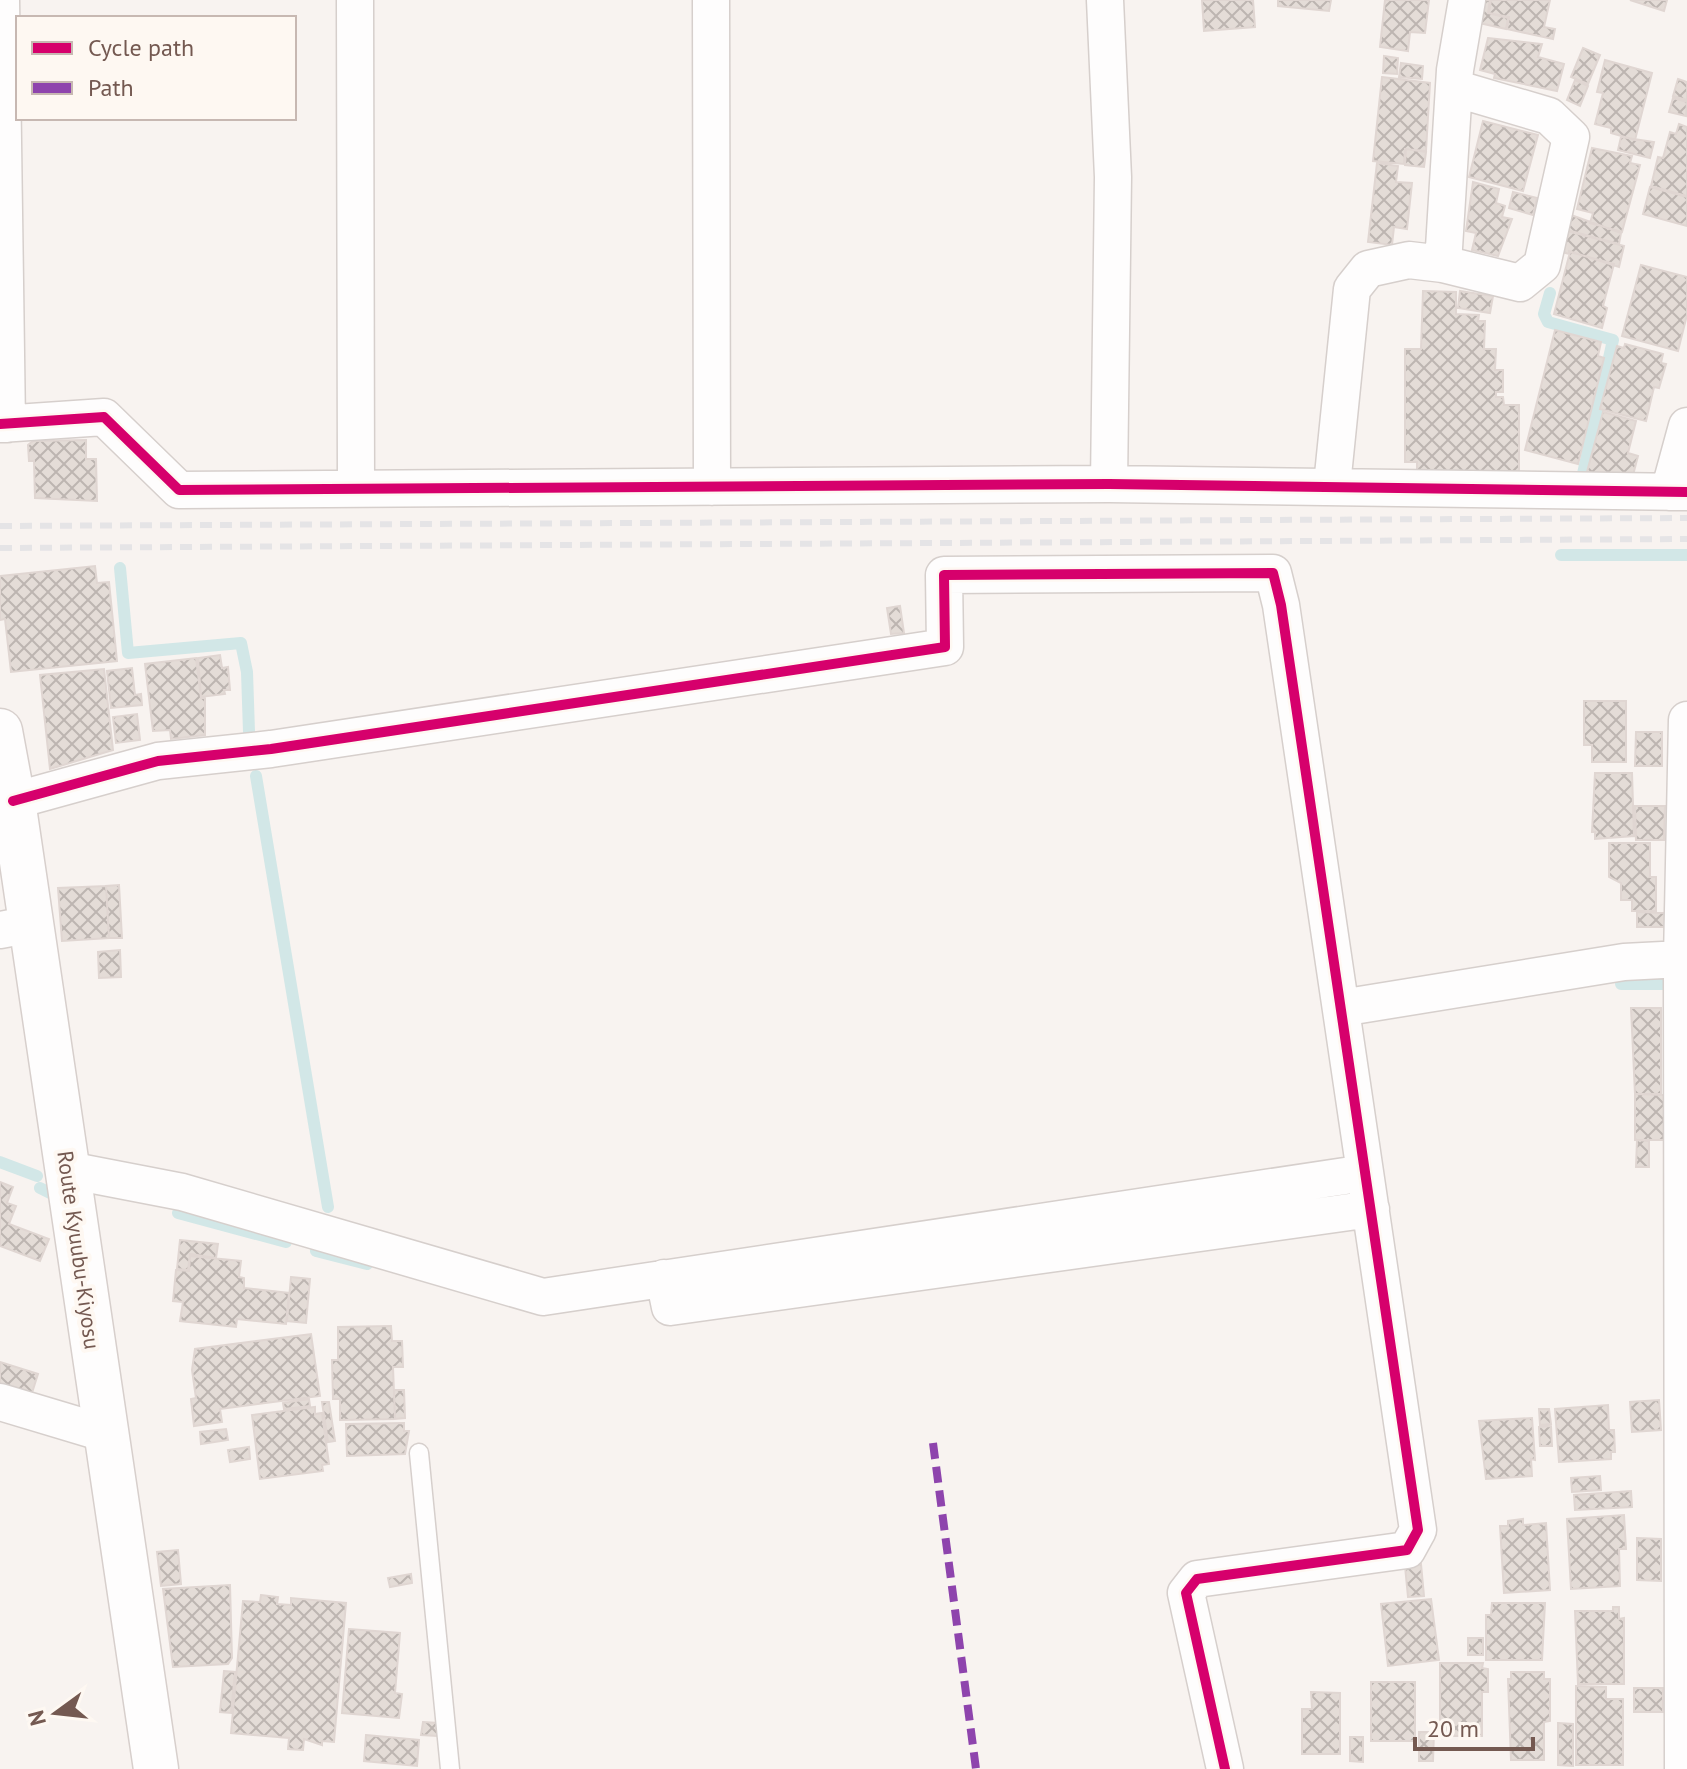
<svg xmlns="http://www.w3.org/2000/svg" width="1687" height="1769" font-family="'PT Sans',sans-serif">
<defs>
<pattern id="building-cross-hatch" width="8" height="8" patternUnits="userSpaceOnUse" patternTransform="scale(2)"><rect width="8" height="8" fill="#e4dcd7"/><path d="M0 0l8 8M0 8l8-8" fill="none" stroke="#bdb5b1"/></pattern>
</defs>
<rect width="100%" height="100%" fill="#f8f3f0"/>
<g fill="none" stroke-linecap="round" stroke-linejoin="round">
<path stroke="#d2e7e7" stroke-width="12" d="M1550,293L1544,314L1548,322L1613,340L1582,478
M1561,555H1687
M120,568L128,653L241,643L247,672L249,732
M256,776L328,1207
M1621,984H1666
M0,1162L37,1176
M40,1188L52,1194
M178,1213L286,1242
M316,1251L367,1264"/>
</g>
<path fill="url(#building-cross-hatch)" stroke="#e0d6d2" stroke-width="2" d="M1202,0H1253L1255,27L1204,31Z
M1278,0H1331L1329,11L1278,6Z
M1385,0H1429L1425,33L1410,32L1408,51L1380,47Z
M1484,0H1490L1488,13L1508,18L1506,29L1479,23Z
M1491,0H1550L1544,27L1555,29L1553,39L1507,29L1509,17L1489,13Z
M1630,0H1667L1664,11Z
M1488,38L1542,44L1538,57L1564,64L1557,91L1494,78L1495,74L1480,70Z
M1583,48L1600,55L1588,84L1571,77Z
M1384,56L1398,58L1397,74L1383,73Z
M1605,60L1652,73L1635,140L1611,133V128L1595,124L1603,93L1597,92Z
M1401,63L1423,66L1422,79L1399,77Z
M1382,77L1430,83L1426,151L1405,149L1404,164L1373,161Z
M1678,79L1687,82V100L1673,96Z
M1575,80L1588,86L1580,106L1567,100Z
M1673,98L1687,102L1686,116L1669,112Z
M1483,121L1538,135L1523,191L1469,177Z
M1679,124L1687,127V196L1651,186L1658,157L1663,158L1670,132L1676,134Z
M1621,137L1654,142L1650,158L1618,150Z
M1592,148L1632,156L1630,163L1640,165L1622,232L1590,223L1593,213L1577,209Z
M1406,149L1426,152L1424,167L1405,165Z
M1377,163L1398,166L1396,182L1412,183L1407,229L1394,227L1392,245L1368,242Z
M1473,182L1499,189L1496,203L1505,206L1502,217L1512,219L1498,256L1472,250L1476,233L1466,231Z
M1650,187L1687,197V226L1643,214Z
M1513,192L1537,198L1533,215L1509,208Z
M1571,215L1621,233L1619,244L1567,230Z
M1567,231L1624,246L1619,267L1569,251V254L1562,252Z
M1570,252L1614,264L1603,306L1607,308L1602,328L1554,314Z
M1641,265L1687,277V315L1678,351L1622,336Z
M1423,291L1456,292V314L1479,315L1478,321H1485L1484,349H1496L1495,370H1503V392H1496V397H1503L1504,405H1519V476H1417V462H1405V349H1421Z
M1460,291L1493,296L1490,313L1458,308Z
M1555,330L1601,342L1598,356L1604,358L1578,464L1525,450Z
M1625,344L1663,354L1661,363L1666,364L1659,388L1654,387L1646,421L1600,409L1617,346L1624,348Z
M1603,412L1636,421L1628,453L1638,456L1632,479L1587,472Z
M86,440V459H96L97,501L35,498L34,461H29L28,445L33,441Z
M95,566L97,583L109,582L117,661L11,672L5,619L0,620V576Z
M900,606L904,633L891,634L887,608Z
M220,655L222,668L228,667L230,690H224L225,694L201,697L198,658Z
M196,658L201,698H205V735L171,739L170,730L153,731L145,664Z
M132,668L135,695L141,694L142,705L111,708L107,671Z
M104,669L113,750L50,769L40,675Z
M1584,701H1626V762H1592V745H1584Z
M137,714L140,740L116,743L113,717Z
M1636,732H1662V766H1635Z
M1595,773H1632L1634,836L1595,839V832H1592Z
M1635,806H1665L1664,840H1636Z
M1609,843H1650V877H1656V911H1632V900H1621V883L1609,877Z
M119,885L122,938H109L106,886Z
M106,886L109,938L62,941L58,888Z
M1637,912L1665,913V927H1637Z
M120,950L121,977L99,978L98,952Z
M1631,1008H1661V1094H1635Z
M1635,1094L1664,1095V1140H1635Z
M1637,1140L1649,1141V1167H1636Z
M0,1182L13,1187L7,1203L16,1206L9,1224L49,1239L40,1261L0,1246Z
M180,1240L218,1244L216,1258L190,1254L188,1270L177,1269Z
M190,1256L241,1261L239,1277L244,1278V1288L289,1293L286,1324L237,1319L236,1327L180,1321L183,1302L173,1301L176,1270L189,1271Z
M291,1277L310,1279L306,1323L287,1321Z
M391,1326L392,1341H402L403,1367H393L395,1419L340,1420V1399H333L332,1360H338V1327Z
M311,1334L320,1396L220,1409L222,1422L194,1426L191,1399L196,1398L192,1370L195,1349Z
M0,1362L38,1374L31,1396L0,1386Z
M394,1390H404L405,1418L395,1419Z
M309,1399L310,1406L284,1409L283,1403Z
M1659,1400L1661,1430L1632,1432L1630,1402Z
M322,1402H329L335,1441L328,1442Z
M1608,1405L1609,1430H1614L1615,1452H1611V1459L1559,1462L1555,1409Z
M315,1407V1414L322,1413L329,1464L322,1465L323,1471L260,1479L252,1415Z
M1539,1409H1549L1551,1424L1540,1425Z
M1532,1418L1535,1460L1531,1459L1532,1476L1486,1479L1479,1421Z
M404,1423V1431H409L405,1454L347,1456L346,1424Z
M1551,1426L1552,1446H1540L1539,1427Z
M226,1429L228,1440L201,1444L200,1432Z
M249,1447L250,1459L230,1462L228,1450Z
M1600,1476L1601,1490L1572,1492L1571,1478Z
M1631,1491L1632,1507L1575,1510L1574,1495Z
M1624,1515L1626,1549H1619L1620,1586L1571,1589L1567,1519Z
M1523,1519V1525L1546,1523L1550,1590L1504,1593L1500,1526H1508V1521Z
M1637,1538L1661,1539V1581L1637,1580Z
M178,1550L181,1584L161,1586L157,1552Z
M1421,1564L1424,1596L1408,1597L1405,1566Z
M411,1574L412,1583L390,1587L388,1578Z
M230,1585L232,1658L228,1664L173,1667L163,1589Z
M261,1595L278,1597L277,1604L291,1605V1598L346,1603L334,1742L322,1741V1745L304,1739L303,1750L288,1749L289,1738L231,1733L243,1601L260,1602Z
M1431,1599L1439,1660L1388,1666L1381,1604Z
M1492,1603H1545L1542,1660H1486V1615H1491Z
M1613,1607H1619V1619L1624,1618V1684H1578L1575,1611H1613Z
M349,1629L400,1633L395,1693L402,1694L399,1718L342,1713Z
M1468,1638H1483V1655H1468Z
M1440,1663H1483L1482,1668L1488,1669V1692H1482V1736H1440Z
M224,1671L235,1672L231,1713L220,1712Z
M1511,1672H1544V1679H1550V1721L1544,1722V1760H1511L1508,1679H1511Z
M1371,1682H1415V1741H1371Z
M1576,1686L1606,1687V1699H1623V1765H1576Z
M1634,1688H1663V1712H1634Z
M1311,1692L1340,1693V1754H1302V1709H1312Z
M423,1722L438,1723L437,1736L421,1735Z
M1558,1723L1573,1724V1766L1558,1765Z
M1419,1732H1434L1433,1761H1419Z
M366,1735L419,1740L417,1766L364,1761Z
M1350,1737H1363V1762L1350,1761Z"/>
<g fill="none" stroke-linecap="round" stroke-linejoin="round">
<defs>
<path id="service" d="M419,1453L450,1769"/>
<path id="minor" d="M1,0L7,424
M355,0L356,488
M711,0L712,487
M1105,0L1113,177L1109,484
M1443,264L1520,283L1542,265L1571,137L1549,116L1454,88
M0,424L104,417L179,490L1109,484L1687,492
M1332,485L1352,289L1368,269L1409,260L1443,264L1455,70L1467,0
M1669,492L1687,426
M13,801L158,761L271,749L945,647L944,575L1273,573L1281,605L1418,1530L1407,1550L1197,1579L1186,1593L1225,1769
M0,930L32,924
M1341,1008L1624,962L1682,959
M68,1170L182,1192L543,1297L1365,1173
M664,1278L670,1307L1371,1209
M0,1402L107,1434
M1683,1769L1682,959L1687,720"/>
<path id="secondary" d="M0,731L13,801L156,1769"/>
</defs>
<use href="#service" stroke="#d6cfcc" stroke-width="21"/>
<use href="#minor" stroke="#d6cfcc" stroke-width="39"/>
<use href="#secondary" stroke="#d7cfcc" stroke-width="47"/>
<use href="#service" stroke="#fefdfd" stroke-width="18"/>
<use href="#minor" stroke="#fefdfd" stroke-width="36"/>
<use href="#secondary" stroke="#fefdfd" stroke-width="44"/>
<path stroke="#e5e4e6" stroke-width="6" stroke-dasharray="12 8" stroke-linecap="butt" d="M0,526L1687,518
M0,548L1687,539"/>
<path stroke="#8e44ad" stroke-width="8" stroke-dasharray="16 8" stroke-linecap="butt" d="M933,1443L976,1769"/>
<defs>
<path id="cycleway" d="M0,424L104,417L179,490L1109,484L1687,492
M13,801L158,761L271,749L945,647L944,575L1273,573L1281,605L1418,1530L1407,1550L1197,1579L1186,1593L1225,1769"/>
</defs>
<use href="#cycleway" stroke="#fef8f2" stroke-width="15"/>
<use href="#cycleway" stroke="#d6006c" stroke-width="10"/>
</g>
<g text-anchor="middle" stroke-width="8" stroke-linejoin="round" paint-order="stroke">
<g font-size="22" fill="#745951" stroke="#fef8f2">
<text transform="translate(79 1250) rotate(82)" y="8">Route Kyuubu-Kiyosu</text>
</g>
</g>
<rect x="16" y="16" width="280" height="104" fill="#fef8f2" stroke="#c7b8b2" stroke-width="2"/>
<rect x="32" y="42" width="40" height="12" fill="#d6006c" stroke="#c7b8b2" stroke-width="2"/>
<text x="88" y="56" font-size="24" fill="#745951">Cycle path</text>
<rect x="32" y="82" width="40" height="12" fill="#8e44ad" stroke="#c7b8b2" stroke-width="2"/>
<text x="88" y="96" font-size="24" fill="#745951">Path</text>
<g transform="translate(56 1713) rotate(255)" stroke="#fef8f2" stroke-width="6" paint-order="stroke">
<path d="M0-6L14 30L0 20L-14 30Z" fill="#745951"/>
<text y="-12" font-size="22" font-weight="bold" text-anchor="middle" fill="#745951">N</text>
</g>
<path d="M1415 1737v12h118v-12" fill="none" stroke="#745951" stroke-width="4"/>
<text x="1427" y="1737" font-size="24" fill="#745951" stroke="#fef8f2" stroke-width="6" paint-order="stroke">20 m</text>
</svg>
